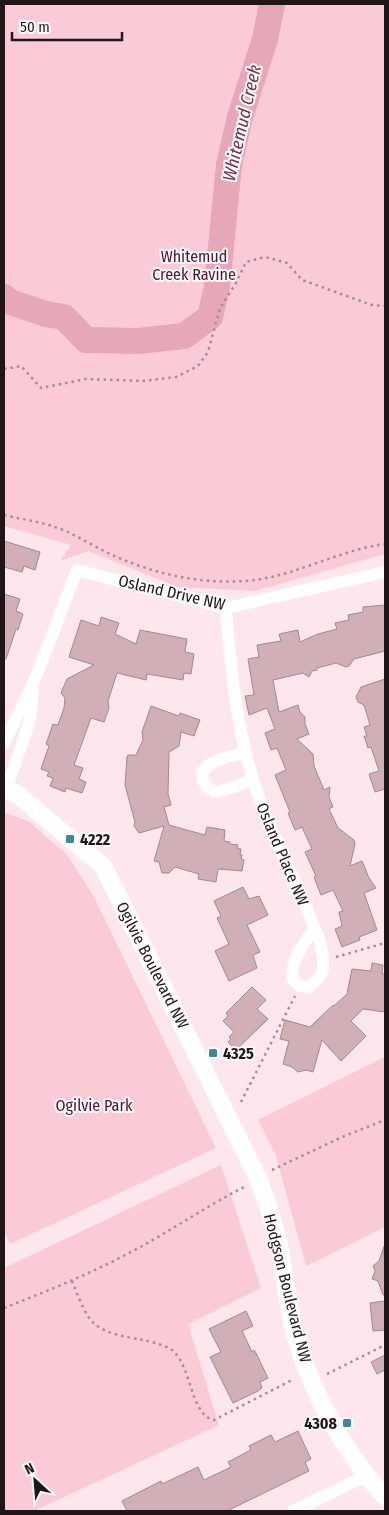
<svg xmlns="http://www.w3.org/2000/svg" width="389" height="1515" font-family="'Fira Sans Condensed',sans-serif">
<rect width="100%" height="100%" fill="#fde7ec"/>
<path fill="#fbcad7" d="M4,4H385V554L255,591L178,587L88,551L60,561L71,545L4,526Z
M4,812L30,822L67,855L93,895L216,1148L10,1244L4,1232Z
M385,1057V1227L306,1266L276,1156L258,1120Z
M221,1165L261,1288L188,1324L219,1425L34,1511H4V1268Z"/>
<g fill="none" stroke-linecap="round" stroke-linejoin="round">
<path stroke="#e6a7b8" stroke-width="26" d="M4,297L10,302L46,314L64,317L86,340L138,341L184,336L210,317L217,287L229,165L240,117L265,39L272,4"/>
</g>
<path fill="#d1afb7" stroke="#a7868e" d="M4,541L40,552L35,570L24,566L22,572L4,567Z
M4,594L20,599L16,611L23,614L18,630L16,629L6,659H4Z
M385,605V651L354,659L349,666L346,667L336,663L317,668V670L312,671L309,677L303,673L273,680L279,712L298,705L300,712L305,717V724L309,734L297,739L313,754L314,766L324,790L330,787L329,797L333,807L329,809L338,828L354,840L355,844L350,866L362,861L369,878L376,888L364,893L377,930L359,937L360,940L342,947L335,929L342,926L339,912L343,911L333,890L321,895L314,877L316,876L305,852L312,849L302,827L295,830L288,813L290,812L275,775L286,770L277,748L271,750L265,733L275,729L267,708L249,715L245,696L254,695L248,659L259,657L257,645L281,641L279,634L298,630L300,642L318,634L337,629L335,623L349,620L348,615L363,612V607Z
M101,617L119,623L115,634L136,644L140,630L187,639L185,652L194,654L191,674L184,673L183,680L147,674L146,680L117,673L108,701L109,708L104,722L91,718L74,765L83,768L79,779L86,782L82,793L66,788L65,792L50,786L53,778L47,776L49,772L41,769L49,746L46,744L53,724L58,725L64,708L65,698L61,693L67,679L94,665L69,657L81,620L99,626Z
M385,679V789L375,792L369,774L379,771L371,747L368,748L364,736H367L364,727L370,725L364,705L358,702L356,697L361,687Z
M151,706L179,716L180,713L200,720L194,736L181,732L179,746L169,752L168,794L171,805L164,807L169,825L205,835L207,827L225,830L224,841L230,842V844L238,845L237,848L241,849L240,855H242L241,859L244,860L242,871L218,869L216,882L198,879L199,874L175,867L169,873H162L159,862L154,861L164,826L139,833L134,826L135,822L125,785L127,757L128,755H136L143,740L142,732Z
M243,887L249,899L259,896L268,915L247,925L260,952L253,955L257,968L229,981L215,951L229,944L217,918L221,916L214,901Z
M372,963L383,965L382,974H385V1012L363,1009L351,1021L366,1036L341,1061L322,1040L313,1072L306,1070L298,1072L292,1067L283,1064L289,1041L280,1039L285,1020L310,1027L333,1005L334,1006L347,994L352,969L371,971Z
M252,987L266,1000L257,1009L268,1019L236,1050L228,1042L231,1039L229,1037L234,1032L223,1021L228,1016L226,1013Z
M384,1246L385,1295H383L378,1281L372,1279L375,1271L373,1266L379,1261Z
M385,1301V1330L373,1331L370,1303Z
M246,1311L253,1326L242,1331L252,1352L254,1350L256,1353L268,1378L260,1382L262,1388L258,1391L233,1403L210,1357L221,1352L209,1329Z
M385,1355V1370L377,1374L371,1362Z
M298,1431L311,1459L305,1462L309,1471L227,1511H127L122,1501L161,1481L162,1484L198,1467L204,1480L229,1468L231,1467L228,1462L251,1450L249,1446L271,1435L275,1442Z"/>
<g fill="none" stroke-linecap="round" stroke-linejoin="round">
<path stroke="#a18f94" stroke-width="2.5" stroke-dasharray="2.5 4" stroke-linecap="butt" d="M4,369L21,366L41,388L86,379L143,381L176,377L198,366L208,352L220,308L236,283L246,262L265,257L287,263L302,280L372,305L385,306
M4,515C20,519 36,521 52,526C72,532 91,545 110,554C154,574 198,584 246,581C295,577 338,550 385,544
M336,957L385,943
M241,1102L295,996
M272,1170L342,1137L385,1120
M72,1281C77,1293 82,1308 90,1319C101,1334 127,1337 143,1340C152,1342 165,1345 172,1350C192,1366 190,1415 214,1420L294,1379
M4,1308C47,1291 90,1274 131,1252C169,1232 205,1207 244,1187
M327,1374L385,1345"/>
<path stroke="#fff" stroke-width="12" d="M226,608C231,680 239,751 267,819C280,850 295,881 308,912C313,925 320,938 322,951C325,970 324,975 309,987L300,986L292,979C291,959 303,944 315,929
M4,743L34,682L77,570L226,608L385,572
M244,753C232,756 197,762 203,780C205,785 209,790 214,791C223,793 243,783 252,779
M6,790L30,720L33,692
M293,1511L366,1476"/>
<path stroke="#fff" stroke-width="18" d="M4,789L17,794L103,866L258,1178C267,1202 275,1226 280,1251C286,1280 288,1310 296,1338C312,1393 346,1455 385,1497"/>
</g>
<g fill="#418693" stroke="#fbfbfb" stroke-width="2">
<rect x="65" y="834" width="10" height="10" rx="2.5"/>
<rect x="208" y="1048" width="10" height="10" rx="2.5"/>
<rect x="342" y="1418" width="10" height="10" rx="2.5"/>
</g>
<g text-anchor="middle" stroke-width="4" stroke-linejoin="round" paint-order="stroke">
<g font-size="16" fill="#570f2c" stroke="#fbfbfb">
<text x="194" y="262">Whitemud<tspan x="194" dy="18">Creek Ravine</tspan></text>
<text x="94" y="1111">Ogilvie Park</text>
</g>
<g font-size="16" fill="#221519" stroke="#fbfbfb">
<text transform="translate(172 592) rotate(13)" y="6">Osland Drive NW</text>
<text transform="translate(283 854) rotate(67)" y="6">Osland Place NW</text>
<text transform="translate(153 965) rotate(63)" y="6">Ogilvie Boulevard NW</text>
<text transform="translate(288 1288) rotate(76)" y="6">Hodgson Boulevard NW</text>
</g>
<g font-size="16" font-weight="bold" fill="#221519" stroke="#fbfbfb" text-anchor="start">
<text x="80" y="845">4222</text>
<text x="223" y="1059">4325</text>
<text x="337" y="1429" text-anchor="end">4308</text>
</g>
<g font-size="18" font-style="italic" fill="#772e47" stroke="#fbfbfb">
<text transform="translate(242 123) rotate(-77)" y="6">Whitemud Creek</text>
</g>
</g>
<rect width="389" height="1515" fill="none" stroke="#221519" stroke-width="10"/>
<g transform="translate(35 1480) rotate(334)" stroke="#fbfbfb" stroke-width="4" paint-order="stroke">
<path d="M0-4L9 19L0 12L-9 19Z" fill="#221519"/>
<text y="-8" font-size="14" font-weight="bold" text-anchor="middle" fill="#221519">N</text>
</g>
<path d="M12 32v8h110v-8" fill="none" stroke="#221519" stroke-width="2.5"/>
<text x="20" y="32" font-size="15" fill="#221519" stroke="#fbfbfb" stroke-width="4" paint-order="stroke">50 m</text>
</svg>
